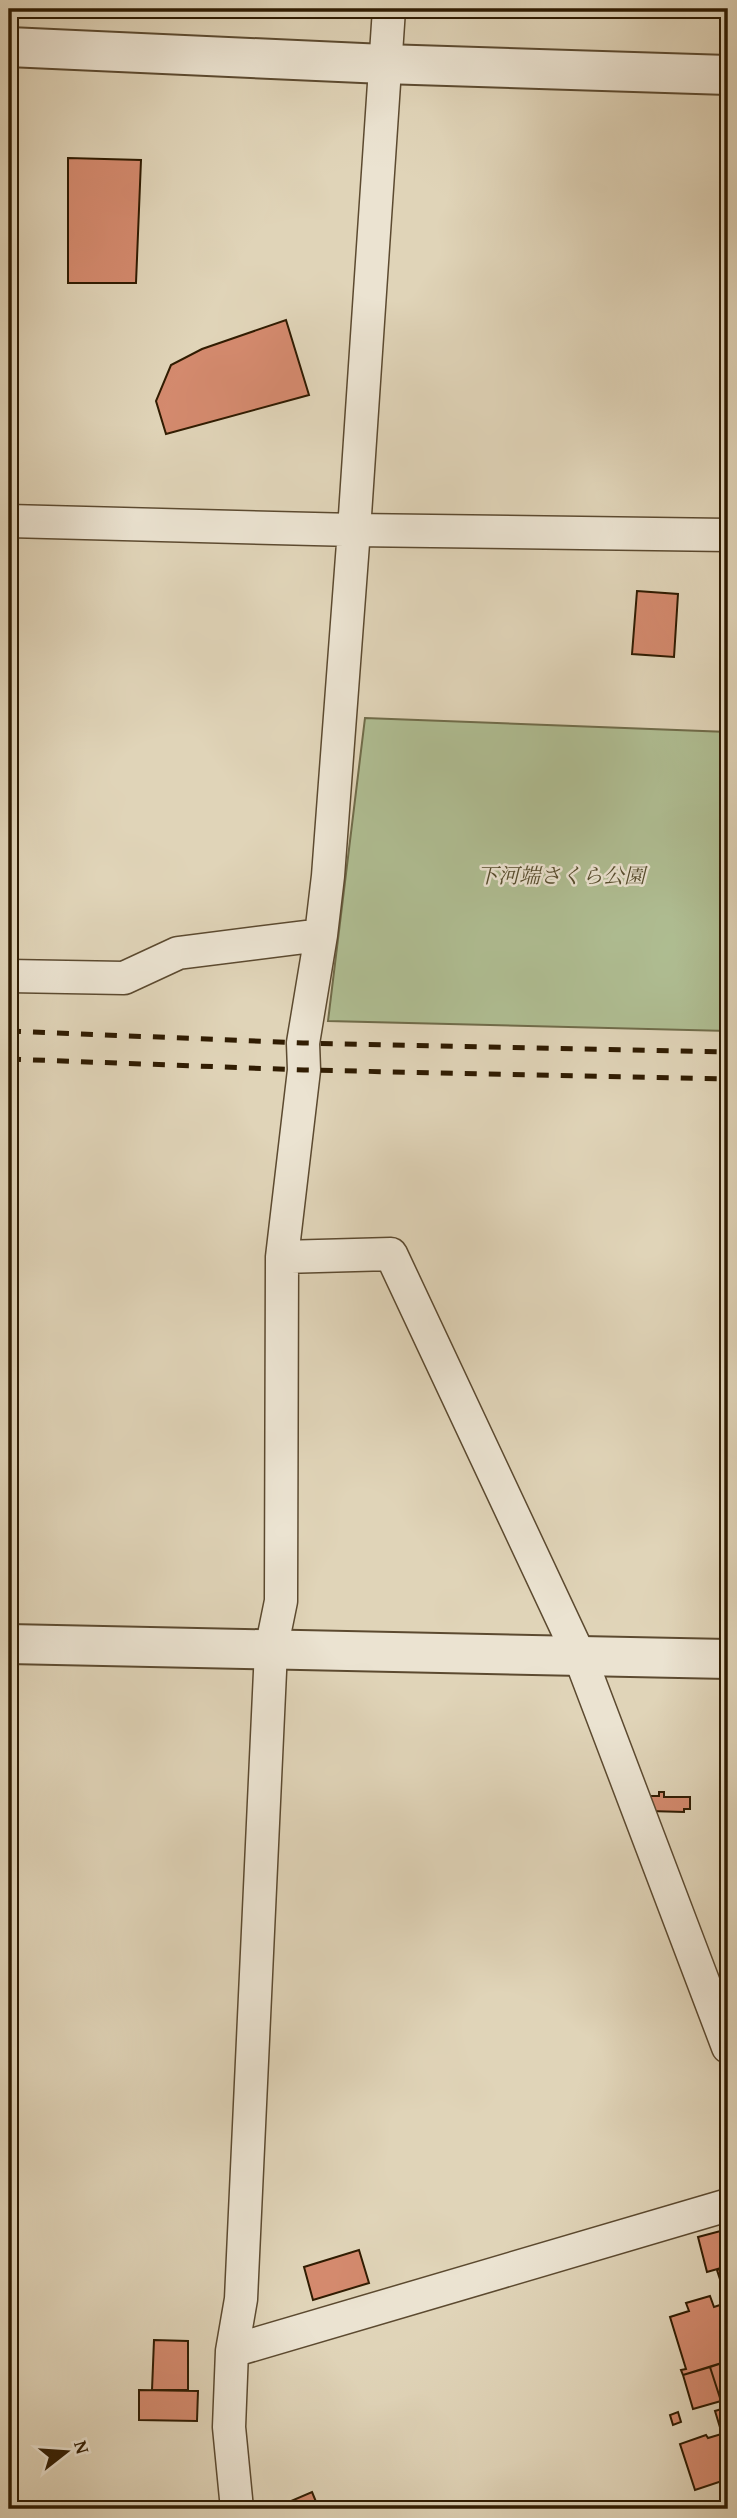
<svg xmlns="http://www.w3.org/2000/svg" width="737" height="2518" font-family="'Gentium Book Plus','Noto Serif JP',serif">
<rect width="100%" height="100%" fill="#e0d4b8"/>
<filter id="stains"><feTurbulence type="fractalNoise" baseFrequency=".00286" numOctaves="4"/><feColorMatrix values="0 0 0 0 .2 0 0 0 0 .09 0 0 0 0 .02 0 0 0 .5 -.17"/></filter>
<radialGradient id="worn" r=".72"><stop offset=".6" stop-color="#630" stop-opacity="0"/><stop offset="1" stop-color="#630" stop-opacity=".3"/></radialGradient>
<path fill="#afbd92" stroke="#706c4a" stroke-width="2" d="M365,718L728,732V1031L328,1021Z"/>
<path fill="#d48a6e" stroke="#301c02" stroke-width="2" d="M68,158L141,160L136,283H68Z
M286,320L309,395L166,434L156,401L171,365L202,349Z
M637,591L678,594L674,657L632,654Z
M659,1792H664V1797H690V1809H684V1812L649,1811V1796H659Z
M728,2229V2266L707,2272L698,2237Z
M359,2250L369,2283L313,2300L304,2267Z
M728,2266V2304L717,2270Z
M710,2296L714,2307L726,2303L728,2307V2361L683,2375L681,2370L686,2369L670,2317L689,2311L686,2303Z
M154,2340L188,2341V2390H152Z
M728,2361V2399L721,2401L710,2367Z
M710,2367L721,2401L693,2409L683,2375Z
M139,2390L198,2391L197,2421L139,2420Z
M728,2407V2432L722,2434L715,2411Z
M678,2412L681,2422L673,2425L670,2415Z
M728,2432V2479L695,2490L680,2444L706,2435L708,2438Z
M312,2492L319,2509H278L277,2507Z"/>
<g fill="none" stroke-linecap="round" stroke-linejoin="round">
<defs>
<path id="minor" d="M9,521L354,530L728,535
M9,976L124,978L178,953L321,935
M282,1257L391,1254L580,1657L728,2047
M232,2351L728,2205
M237,2509L229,2427L232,2351L241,2299L271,1650L281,1601L282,1257L304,1070L303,1043L321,935L328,876L354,530L389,9"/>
<path id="tertiary" d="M9,47L384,64L728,75
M9,1644L728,1659"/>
</defs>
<use href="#minor" stroke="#5c4a30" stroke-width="35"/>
<use href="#tertiary" stroke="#5c4a30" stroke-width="42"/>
<use href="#minor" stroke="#ebe3d1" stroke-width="32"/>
<use href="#tertiary" stroke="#ebe3d1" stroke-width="38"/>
<path stroke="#301c02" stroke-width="5" stroke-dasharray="12 12" stroke-linecap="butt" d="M9,1031L303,1043L728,1052
M9,1059L304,1070L728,1079"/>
</g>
<g text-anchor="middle" stroke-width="5" stroke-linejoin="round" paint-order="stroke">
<g font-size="21" font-style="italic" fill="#564c2d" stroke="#ebe3d1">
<text x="561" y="883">下河端さくら公園</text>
</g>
</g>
<rect width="737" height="2518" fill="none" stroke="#e0d4b8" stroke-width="35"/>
<rect x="10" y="10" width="716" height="2497" fill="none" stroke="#301c02" stroke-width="3.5"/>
<rect x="18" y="18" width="702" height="2483" fill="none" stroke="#301c02" stroke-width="2"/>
<g transform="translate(66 2452) rotate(73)" stroke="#ebe3d1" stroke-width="5" paint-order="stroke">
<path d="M0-5L12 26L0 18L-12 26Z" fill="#301c02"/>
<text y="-10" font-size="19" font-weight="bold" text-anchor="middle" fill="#301c02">N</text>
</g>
<rect width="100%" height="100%" filter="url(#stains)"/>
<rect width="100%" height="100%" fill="url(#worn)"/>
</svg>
